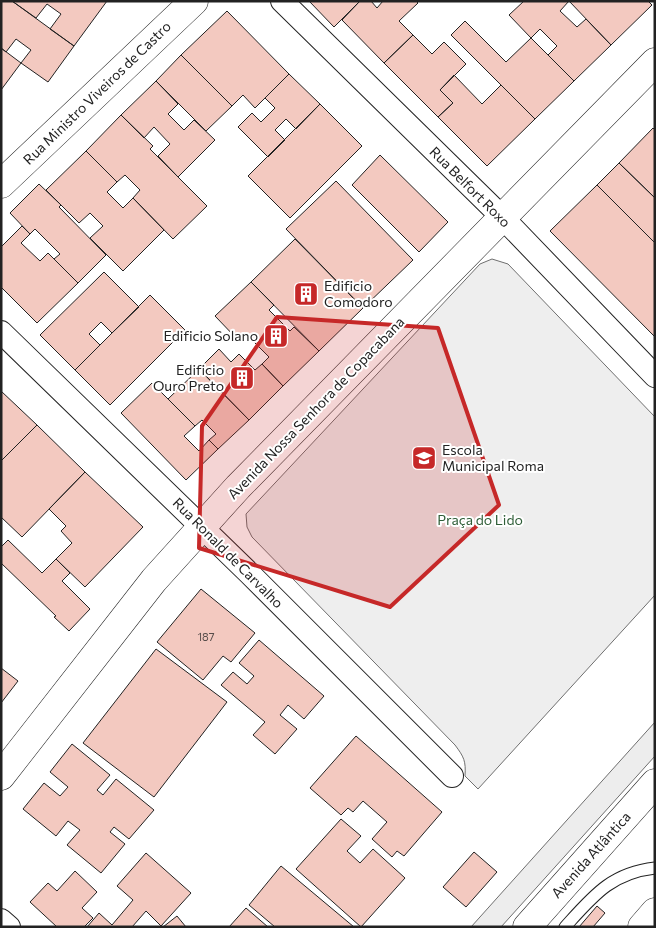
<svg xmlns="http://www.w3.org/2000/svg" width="656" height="928" font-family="Commissioner,sans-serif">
<rect width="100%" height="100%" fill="#fff"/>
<path fill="#eee" stroke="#6f6f6f" d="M492,259L508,264L655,417V595L478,789L465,776C466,761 464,757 455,745L252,537L247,527L246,514L480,264Z"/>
<path fill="#ededed" stroke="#6f6f6f" d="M655,722V756L501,927H471Z"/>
<path fill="#f3c9c0" stroke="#222" d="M1,1H12L74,46L48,82L21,63L31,50L16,39L6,52L1,48Z
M12,1H107L74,46L50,29L61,14L47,4L36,18Z
M309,1H360L334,27Z
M360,1H371L377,8L383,1H416L418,3L399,21L413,35L384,63L342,20Z
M524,1H569L560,11L577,27L586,19L611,45L574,81L548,55L557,46L540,29L531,38L509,15Z
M569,1H648L652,5L611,45Z
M227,11L289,74L255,108L243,95L232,106L181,55Z
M465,21L506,62L531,38L574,81L535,119L451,35Z
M413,35L432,54L444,42L466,64L440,90L453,103L438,117L384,63Z
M1,48L21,63L1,90Z
M181,55L232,106L206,131L156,81Z
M289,74L320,104L296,129L286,119L275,130L285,140L268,157L238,127L252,113L261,122L275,108L265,98Z
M454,75L482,104L501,85L535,119L487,166L438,117L453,103L440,90Z
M156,81L178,104L168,114L184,130L194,120L215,140L178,177L158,156L170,144L154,127L144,138L121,115Z
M320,104L362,146L290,218L248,176Z
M121,115L153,146L150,149L207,206L173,239L133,198L140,190L125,175L117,182L86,151Z
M653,128L655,130V198L619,163Z
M86,151L117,182L107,192L123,208L133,198L164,230L123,271L90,238L103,226L90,213L79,223L46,190Z
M380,155L448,222L419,252L352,185Z
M619,163L655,198V243L597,185Z
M336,181L413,260L363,308L286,229Z
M39,184L61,205L59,207L106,255L78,283L54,259L60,254L35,229L30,234L10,213Z
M597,185L655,243V337L550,231Z
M22,226L30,234L21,243L40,261L48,253L78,283L37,323L1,287V247Z
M295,239L363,308L319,351L251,282Z
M104,272L139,307L112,333L101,322L89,334L100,345L75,370L40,335Z
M251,282L274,305L269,310L290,331L294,327L319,351L283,386L262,364L269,357L245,333L238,340L215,316Z
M150,295L185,330L110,405L75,370Z
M219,349L231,362L239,354L255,370L262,364L283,386L249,420L199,369Z
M199,369L249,420L218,449L209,440L216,434L202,420L195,426L168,399Z
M152,383L195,426L184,436L199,451L209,440L218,449L186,480L121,413Z
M1,391L37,425L1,461Z
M37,425L85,472L22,537L1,517V461Z
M85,472L143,527L85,587L56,559L72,543L61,531L66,526L49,509Z
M8,540L42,573L56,559L70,573L62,581L90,609L69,631L54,617L56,616L1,563V547Z
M201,589L255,633L231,662L223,656L203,680L157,642Z
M259,640L324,696L304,719L288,705L280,715L297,729L275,754L253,735L265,722L221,685L233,672L247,684L254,676L239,663Z
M156,649L227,702L154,797L83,743Z
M1,668L18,681L1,703Z
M356,736L442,812L404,856L397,851L392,857L372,839L387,822L363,801L353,812L348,808L341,815L310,788Z
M72,744L110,775L97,790L103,795L116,779L154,810L129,839L114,827L110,832L125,844L101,873L67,845L80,830L68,821L56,836L23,809L44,783L60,796L68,787L50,772Z
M341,819L361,836L347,851L360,863L373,849L405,878L361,927L296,869Z
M474,852L497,872L466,907L443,887Z
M146,853L191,893L161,926L146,911L132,927H87L99,913L112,925L133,900L117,886Z
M281,866L354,927H275L249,905Z
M75,871L97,892L82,908L93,918L84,927H57L30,902L48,883L57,891Z
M597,906L605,913L593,927H579Z
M246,908L268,927H229Z
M177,916L186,927H163Z"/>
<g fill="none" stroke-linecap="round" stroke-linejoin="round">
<defs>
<path id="lane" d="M565,927C593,896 611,873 655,868"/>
<path id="street" d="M282,1L503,218L655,376
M1,332L249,573L452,776
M1,920L9,927"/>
<path id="secondary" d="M1,184L194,1
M1,776L154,580L238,487L655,62"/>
<path id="highway" d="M527,927L655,783
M642,927L655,912"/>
</defs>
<use href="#lane" stroke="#222" stroke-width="13"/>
<use href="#street" stroke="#222" stroke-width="24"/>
<use href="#secondary" stroke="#222" stroke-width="29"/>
<use href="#highway" stroke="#222" stroke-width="29"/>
<use href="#lane" stroke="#fff" stroke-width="11"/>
<use href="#street" stroke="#fff" stroke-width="22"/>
<use href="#secondary" stroke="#fff" stroke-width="28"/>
<use href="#highway" stroke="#fff" stroke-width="28"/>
</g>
<path fill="#c62828" fill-opacity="0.2" stroke="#c62828" stroke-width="4" stroke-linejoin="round" d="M277,317L438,328L499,505L390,607L199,548L202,426Z"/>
<defs>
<symbol id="building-square" viewBox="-11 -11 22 22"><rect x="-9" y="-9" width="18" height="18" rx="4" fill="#c62828" stroke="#fff"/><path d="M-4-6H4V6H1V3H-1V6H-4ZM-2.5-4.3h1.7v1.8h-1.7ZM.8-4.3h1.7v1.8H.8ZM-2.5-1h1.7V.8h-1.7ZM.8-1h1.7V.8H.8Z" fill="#fff"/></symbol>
<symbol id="school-square" viewBox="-11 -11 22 22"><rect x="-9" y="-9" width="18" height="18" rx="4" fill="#c62828" stroke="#fff"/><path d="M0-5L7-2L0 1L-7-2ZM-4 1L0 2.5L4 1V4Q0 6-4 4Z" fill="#fff"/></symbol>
</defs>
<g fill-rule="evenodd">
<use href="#building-square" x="292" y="280" width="28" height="28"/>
<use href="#building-square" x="262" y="322" width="28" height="28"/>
<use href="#building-square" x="228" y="364" width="28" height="28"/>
<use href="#school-square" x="410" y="444" width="28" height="28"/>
</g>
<g text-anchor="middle" stroke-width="4" stroke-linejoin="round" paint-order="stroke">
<g font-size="11" fill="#564c4a">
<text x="206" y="641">187</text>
</g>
<g font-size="14" fill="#222" stroke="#fff">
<text transform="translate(97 93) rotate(-44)" y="5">Rua Ministro Viveiros de Castro</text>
<text transform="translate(470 187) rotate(45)" y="5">Rua Belfort Roxo</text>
<text transform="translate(316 408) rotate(-46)" y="5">Avenida Nossa Senhora de Copacabana</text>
<text transform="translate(228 553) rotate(45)" y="5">Rua Ronald de Carvalho</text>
<text transform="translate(591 855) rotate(-48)" y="5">Avenida Atlântica</text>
</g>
<g font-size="14" fill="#222" stroke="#fff" text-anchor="start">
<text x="324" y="291">Edificio<tspan x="324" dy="16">Comodoro</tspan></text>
<text x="258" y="341" text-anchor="end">Edificio Solano</text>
<text x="224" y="375" text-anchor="end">Edificio<tspan x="224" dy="16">Ouro Preto</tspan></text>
<text x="442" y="455">Escola<tspan x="442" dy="16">Municipal Roma</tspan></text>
</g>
<g font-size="14" fill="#2f5e38" stroke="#fff">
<text x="480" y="525">Praça do Lido</text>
</g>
</g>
<rect width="656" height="928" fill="none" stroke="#222222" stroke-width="5"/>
</svg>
